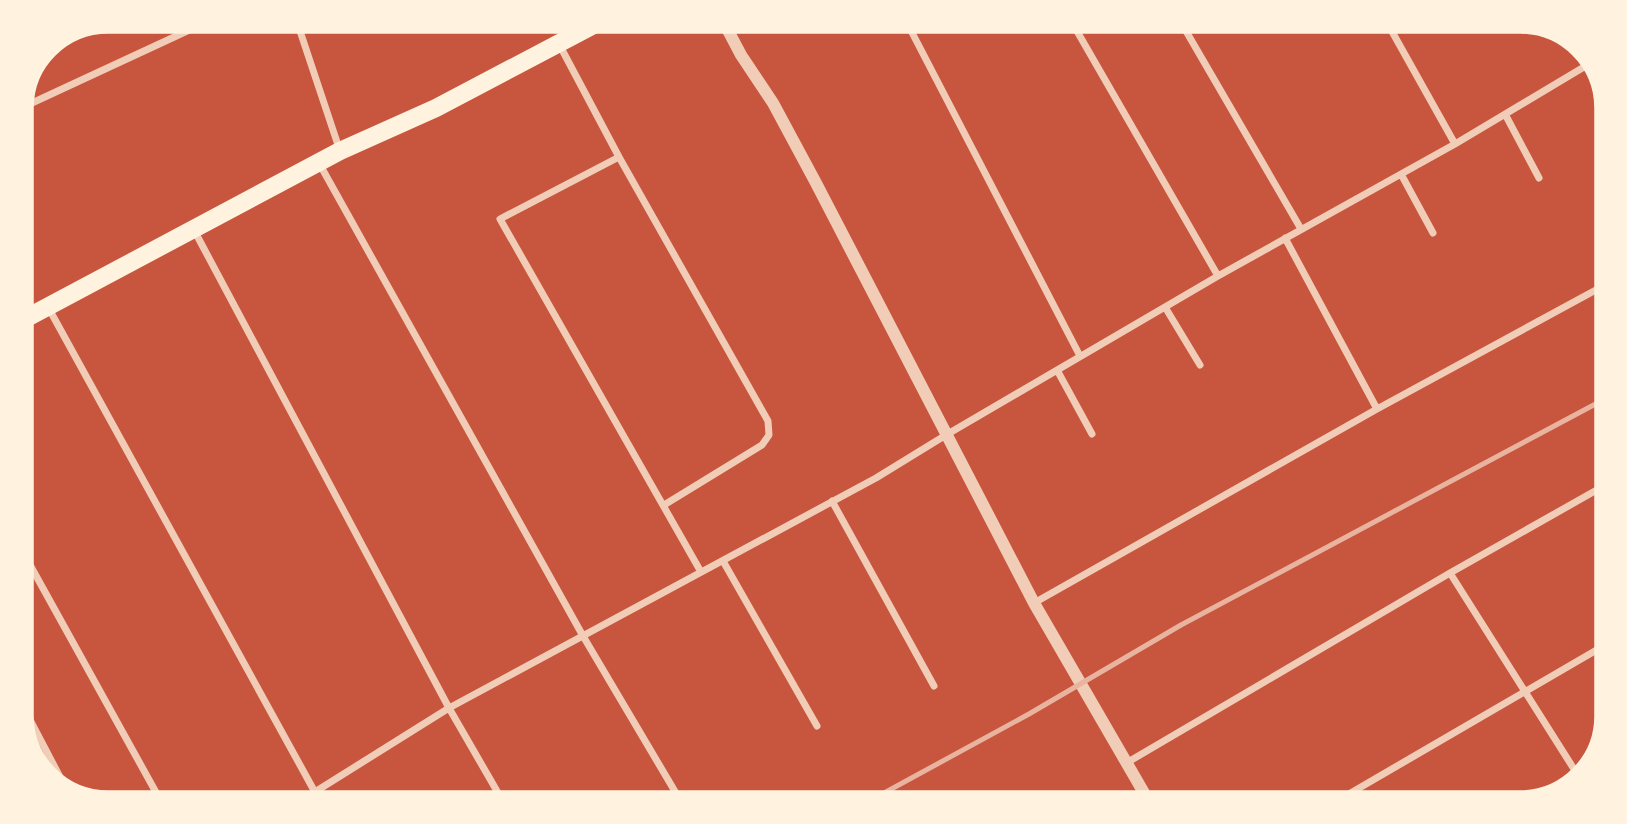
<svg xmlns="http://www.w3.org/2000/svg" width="1627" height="824" font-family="'PT Serif',serif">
<rect width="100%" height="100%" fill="#c8553d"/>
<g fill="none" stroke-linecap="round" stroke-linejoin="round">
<path stroke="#f1ccb7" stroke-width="7" d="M296,19L340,151
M905,19L1080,356
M1070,19L1218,276
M1179,19L1301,229
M1385,19L1455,144
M559,44L619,157L500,219L701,572
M19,109L213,19
M1505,114L1539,178
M619,157L768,421L769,435L762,445L664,505
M319,163L583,636L683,805
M1401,174L1433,233
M194,230L449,708L505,805
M1285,238L1377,409
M48,307L322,805
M1165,307L1200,365
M1057,370L1092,434
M832,501L934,686
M19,545L163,805
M723,561L817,726
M1450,573L1579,777
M1034,603L1377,409L1605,285
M19,699L70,796
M1128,762L1450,573L1602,487
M294,805L449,708L876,478L946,435L1218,276L1455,144L1594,61
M1330,805L1600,648"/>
<path stroke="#f1ccb7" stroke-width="12" d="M722,19L741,55L773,103L816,183L1034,603L1151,805"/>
<path stroke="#fff3e0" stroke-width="18" d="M19,322L340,151L436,108L605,19"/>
<path stroke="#e9b49f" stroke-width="5" d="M862,805L1029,714L1181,625L1603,400"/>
</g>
<path d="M0 0H1627V824H0ZM108 32H1520A76 76 0 0 1 1596 108V716A76 76 0 0 1 1520 792H108A76 76 0 0 1 32 716V108A76 76 0 0 1 108 32Z" fill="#fff3e0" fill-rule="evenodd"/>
<path fill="none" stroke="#fff3e0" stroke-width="3.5" d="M108 32H1520A76 76 0 0 1 1596 108V716A76 76 0 0 1 1520 792H108A76 76 0 0 1 32 716V108A76 76 0 0 1 108 32Z"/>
</svg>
